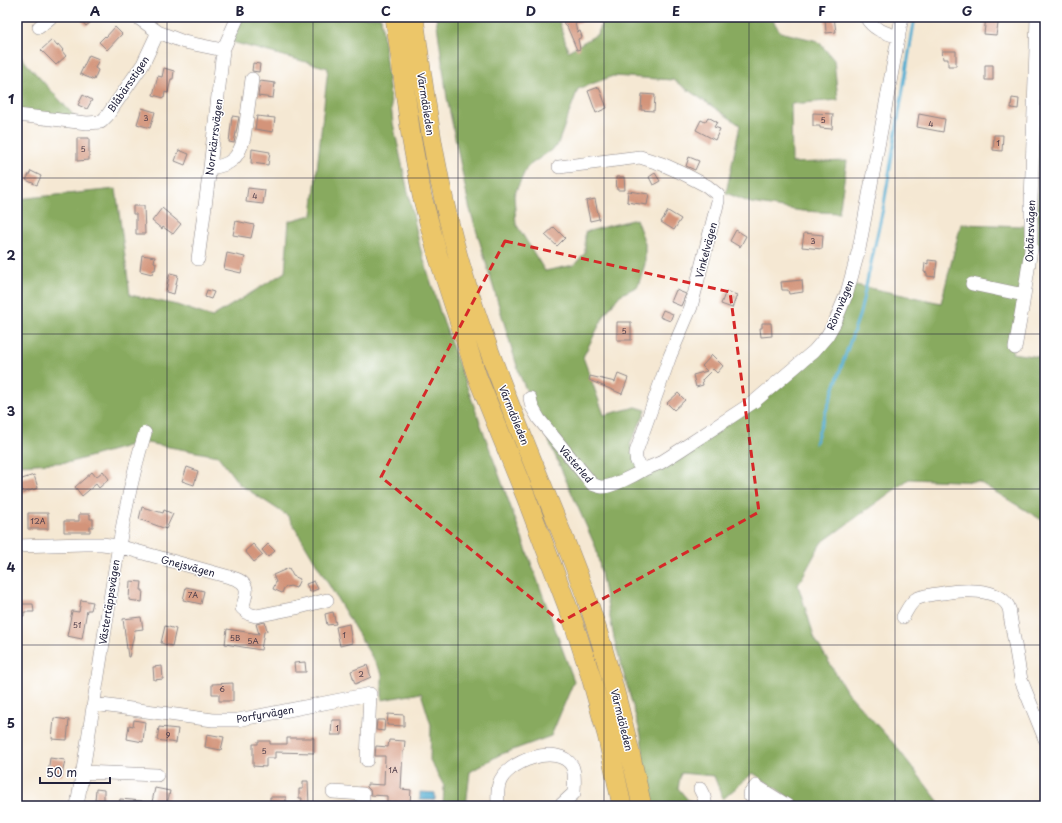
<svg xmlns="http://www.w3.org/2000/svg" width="1062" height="823" font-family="'Playpen Sans',sans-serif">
<rect width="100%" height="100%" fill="#fff"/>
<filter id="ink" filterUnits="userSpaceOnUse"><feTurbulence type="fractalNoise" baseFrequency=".025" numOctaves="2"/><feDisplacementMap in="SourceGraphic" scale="8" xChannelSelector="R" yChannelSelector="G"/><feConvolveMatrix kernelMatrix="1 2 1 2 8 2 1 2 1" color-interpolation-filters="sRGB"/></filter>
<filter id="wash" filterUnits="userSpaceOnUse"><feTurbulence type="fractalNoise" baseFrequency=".012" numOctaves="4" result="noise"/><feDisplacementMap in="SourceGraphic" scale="16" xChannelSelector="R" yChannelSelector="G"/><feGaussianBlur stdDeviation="0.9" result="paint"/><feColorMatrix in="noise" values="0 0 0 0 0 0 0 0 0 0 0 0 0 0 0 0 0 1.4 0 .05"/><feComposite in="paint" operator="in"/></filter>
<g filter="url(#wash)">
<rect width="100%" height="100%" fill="#f5e8d3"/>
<path fill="#88aa5f" stroke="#55664d" d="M241,17H381L393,123L420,247L441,315L574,681L551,736L499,755L470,772L466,806H443L444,786L430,760L431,725L421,693L382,700V674L288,516L239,484L218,456L142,442L71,462L17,465V199L116,189L130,295L177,305L212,317L285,272L289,221L312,215L328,68L232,42Z
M436,17H558L568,51L598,34L603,17H771L780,32L818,41L834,60L838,100L791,104L792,163L847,161L839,213L802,211L751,203L726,193L740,125L673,80L613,76L578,89L557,146L527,167L514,195L516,224L545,271L574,265L585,253V232L636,219L645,243V264L638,286L620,295L605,314L583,357L604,415L636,407L646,410L630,445L651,473L811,361L855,285L941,303L961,224L1025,226L1026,254L1012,353L1045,358V522L979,482L909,479L821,543L798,585L815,639L847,692L895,745L942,806H802L753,773L723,799L714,776L681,773L678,788L688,800L701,804V806H651L644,765L641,735L615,643L596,548L520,376L469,206L447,98Z
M17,53L76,118L17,111Z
M1038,78H1045V249H1037Z"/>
<path fill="#53add1" stroke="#3a6886" d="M420,792L435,793V800H420Z"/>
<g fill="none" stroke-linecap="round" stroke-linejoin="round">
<path stroke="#53add1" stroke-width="3" d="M815,443L860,313L884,204L915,17"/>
</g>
<g id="blocks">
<path fill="#d3947a" d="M79,17H97L86,26Z
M563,17H585V21L575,23L577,32L580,31L582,37L578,39L580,49L577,50L566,24L564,25Z
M825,17H834L836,32L826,33Z
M986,17L999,19L996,35L984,34Z
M115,27L122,34L107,50L99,42L105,36L106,37Z
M52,40L57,46L58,44L63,50L62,51L66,56L56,65L41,50Z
M942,51H956V66H948V59H943Z
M89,55L99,59L95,68L98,70L94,80L80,74Z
M253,63L260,64L259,72L252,71Z
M985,65H993V80H985Z
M164,68L174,71L173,79H171L168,93L165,92L164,98L153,95L158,76L162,77Z
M260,81L275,83L273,98L258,96Z
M599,87L607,108L596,113L588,91Z
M642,94L655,95L654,111L641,110Z
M83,95L92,100L87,109L78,105Z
M1012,98L1019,99L1018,109L1011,108Z
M142,108L155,112L150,128L137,124Z
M813,113L833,114L832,129L820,128V126H813Z
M919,114L945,119L943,132L917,127Z
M232,116L239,117L234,143L229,142Z
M257,116L275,118L273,132L255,129Z
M708,117L717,122L714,127L720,129L715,140L696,130L701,120L705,122Z
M994,135H1003L1002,151L993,150Z
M77,138H89V160L77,161Z
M252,149L270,152L268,165L251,163Z
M179,150L189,154L185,165L175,161Z
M689,157L699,161L695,170L686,166Z
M31,171L41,176L37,185L26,180Z
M655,173L660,181L653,185L649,177Z
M616,177H624L625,190H617Z
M248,188L265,190L263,204L246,202Z
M628,191L649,194L647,205L627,202Z
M595,199L599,219L590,221L586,201Z
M133,206H144L145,234H136V214H133Z
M162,208L181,224L173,234L163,227L162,229L152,221Z
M668,211L681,219L674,230L661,222Z
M236,221L254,225L251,238L233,235Z
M554,227L565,238L557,246L545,235Z
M736,230L746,236L740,247L730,241Z
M804,233L823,235L822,249L802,247Z
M227,253L245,257L241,273L224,269Z
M142,255L155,257L154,262L156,263L155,270H153L152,274L140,271Z
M928,260L937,261L935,277L927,276V273L924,272L925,263L928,264Z
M170,273L178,275L174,294L166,292Z
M802,280L803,292L789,294L788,290H782L781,282Z
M207,290L214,292L211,299L205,297Z
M676,290L686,294L681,306L671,302Z
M726,291L737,295L732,308L721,304Z
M663,310L673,314L670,321L660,317Z
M617,322H631V340H617Z
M762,323H771L772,336L761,337L760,328H762Z
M712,355L723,366L717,373L713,369L702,380L703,385L696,387L693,375L707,371L702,366Z
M618,374L628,378L622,394L589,380L590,376L615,382Z
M678,393L685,400L674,410L667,403Z
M187,467L198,471L194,485L182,481Z
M103,471L109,479L99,488L96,484L82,496L75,487L92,472L96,477Z
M34,475L38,488L23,493L19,480Z
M142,507L163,513L164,510L173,514L166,529L139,519Z
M28,513H48V529H28Z
M79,514H90V519H93V527H90V532H64V521H79Z
M253,544L263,555L254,562L245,551Z
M268,544L275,551L268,557L262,550Z
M289,568L293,576L300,579L296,588L290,586L284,588L282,593L273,589L276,582L273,575Z
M130,581L142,582L141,590H143L142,602L129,600Z
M314,581L318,589L310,592L306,584Z
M186,587L204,591L201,604L183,600Z
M81,600L93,602L91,610H87L82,639L67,636L72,611L79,612Z
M17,604H33L34,612H24V616H17Z
M333,612L336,624L327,625L325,614Z
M141,617L143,629L135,630L129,657H128L123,619Z
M265,622L267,631L264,632L261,650L225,644L227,629L259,634L256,624Z
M349,624L352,643L340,646L336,627Z
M165,626L176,629L172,646L161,643Z
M305,662L306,672H295L294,663Z
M367,665L371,677L355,684L351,671Z
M162,666L163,679L154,680L153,667Z
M233,683V701H219V694H212V684Z
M388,714L404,715V726L387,725Z
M54,718L69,720L67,740L52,739Z
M134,720L145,722L143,742L127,739L129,725L133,726Z
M332,720H342V735H331Z
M377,720H385L384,731L376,730Z
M159,727L178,729L176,743L157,740Z
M207,734L224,737L221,750L205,747Z
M287,738H314V753L275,752V758H266V767L253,766V744H258V741H270V744H287Z
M389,740L405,741L404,751H403L401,789L411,790L410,803L387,802V796L371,795L370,790L367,787V784L384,785L385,756H375L376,746L388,747Z
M50,758L65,760L62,776L48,773Z
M303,781H308L309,806H301L302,798H299V789H303Z
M155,788L170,791L167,805L152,802Z
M96,789L104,790V800H95Z
M270,797H286V806H270Z
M120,799L142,801V806H119Z"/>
</g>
</g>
<g filter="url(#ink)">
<use href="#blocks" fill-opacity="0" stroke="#8c8587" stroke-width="1"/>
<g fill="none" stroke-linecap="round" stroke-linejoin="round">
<defs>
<path id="minor" d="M137,17L158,32L184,42L223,50
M866,17C873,30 886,33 899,37
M39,27L51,17
M17,115L87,123L101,122L107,116L143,64L158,32
M559,167L640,157L662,164L682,173L707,186L718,195V201L691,307L670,356L636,452C635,461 637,464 645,469L660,463L682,449L755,401L814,351L827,336L835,322L847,293L859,249L902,17
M210,168C231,165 238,159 244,138L252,79
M198,259L210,168L223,50L238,17
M972,284L1024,295
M1015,348L1022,309L1031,249V202L1037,17
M530,398L532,407L539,419L592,484C595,485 599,487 602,487C612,487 635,475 645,469
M17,546L84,544H102L118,546L233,578C251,583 247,594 242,608L249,614L256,616L296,608L327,600
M903,617C907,610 910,603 916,599C924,595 934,594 943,593C961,590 997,587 1008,606C1009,608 1010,612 1010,615L1021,680L1045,739
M94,704L213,720H238L370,694L367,760
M82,772L157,775
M700,789L704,797L706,806
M333,792L363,794V806
M77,806C88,741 98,676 108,611C118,551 127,491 145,433
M498,806C498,799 497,791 499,784C505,762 558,742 572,766C576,774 574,785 574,793L560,806
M765,806L749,795L756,786L788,806"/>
<path id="highway" d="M395,17L411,136L422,196L438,256L477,376L526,497L573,621L591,677L607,735L622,806
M414,17C426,109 439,201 468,289C491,361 520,431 549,502C564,539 580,576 592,614C613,677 628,741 642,806"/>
</defs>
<use href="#minor" stroke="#8c8587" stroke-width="14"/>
<use href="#highway" stroke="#8c8587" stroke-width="20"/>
<use href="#minor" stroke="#fff" stroke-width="13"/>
<use href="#highway" stroke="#ecc669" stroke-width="19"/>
</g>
</g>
<path fill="none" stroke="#d62828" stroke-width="3" stroke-dasharray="8 5" stroke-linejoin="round" d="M505,241L730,292L759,512L561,622L381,477Z"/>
<path fill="none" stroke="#22223b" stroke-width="1" stroke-opacity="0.55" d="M167,17V806M313,17V806M458,17V806M604,17V806M749,17V806M895,17V806M17,178H1045M17,334H1045M17,489H1045M17,645H1045"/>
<g text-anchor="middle" stroke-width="3" stroke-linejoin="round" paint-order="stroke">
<g font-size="8" fill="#4e3e4b">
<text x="146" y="121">3</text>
<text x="823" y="123">5</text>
<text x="931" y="127">4</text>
<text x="998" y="146">1</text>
<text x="83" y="152">5</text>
<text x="255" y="199">4</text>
<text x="813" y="244">3</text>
<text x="624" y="334">5</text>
<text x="38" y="524">12A</text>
<text x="193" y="598">7A</text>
<text x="77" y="628">51</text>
<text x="344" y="638">1</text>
<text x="235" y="641">5B</text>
<text x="253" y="644">5A</text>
<text x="361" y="677">2</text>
<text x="222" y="692">6</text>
<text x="337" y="731">1</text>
<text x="168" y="738">9</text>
<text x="264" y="754">5</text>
<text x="393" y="773">1A</text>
</g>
<g font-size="10" fill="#22223b" stroke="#fff">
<text transform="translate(128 84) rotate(-56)" y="4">Blåbärsstigen</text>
<text transform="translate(426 104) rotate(81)" y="4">Värmdöleden</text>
<text transform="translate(214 137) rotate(-83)" y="4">Norrkärrsvägen</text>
<text transform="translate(1030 231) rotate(-88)" y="4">Oxbärsvägen</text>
<text transform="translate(706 250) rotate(-75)" y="4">Vinkelvägen</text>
<text transform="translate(840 305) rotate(-67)" y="4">Rönnvägen</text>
<text transform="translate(514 415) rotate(68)" y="4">Värmdöleden</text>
<text transform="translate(576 464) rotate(49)" y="4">Västerled</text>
<text transform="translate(188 566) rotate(15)" y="4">Gnejsvägen</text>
<text transform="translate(109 602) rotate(-81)" y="4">Västertäppsvägen</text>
<text transform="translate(265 714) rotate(-10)" y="4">Porfyrvägen</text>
<text transform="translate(622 720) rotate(76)" y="4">Värmdöleden</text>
</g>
</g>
<rect width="1062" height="823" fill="none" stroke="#fff" stroke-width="44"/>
<path d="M40 777v6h70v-6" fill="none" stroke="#22223b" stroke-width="2"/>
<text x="46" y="777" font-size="12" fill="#22223b" stroke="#ffffff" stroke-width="3" paint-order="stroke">50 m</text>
<rect x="22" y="22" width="1018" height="779" fill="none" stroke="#22223b" stroke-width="1.5"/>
<g font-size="13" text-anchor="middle" font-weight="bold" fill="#22223b">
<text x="95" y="16">A</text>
<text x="240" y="16">B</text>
<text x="386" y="16">C</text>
<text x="531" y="16">D</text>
<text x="676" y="16">E</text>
<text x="822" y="16">F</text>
<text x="967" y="16">G</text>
<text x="11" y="104">1</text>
<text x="11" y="260">2</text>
<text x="11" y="416">3</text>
<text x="11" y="572">4</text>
<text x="11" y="728">5</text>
</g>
</svg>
